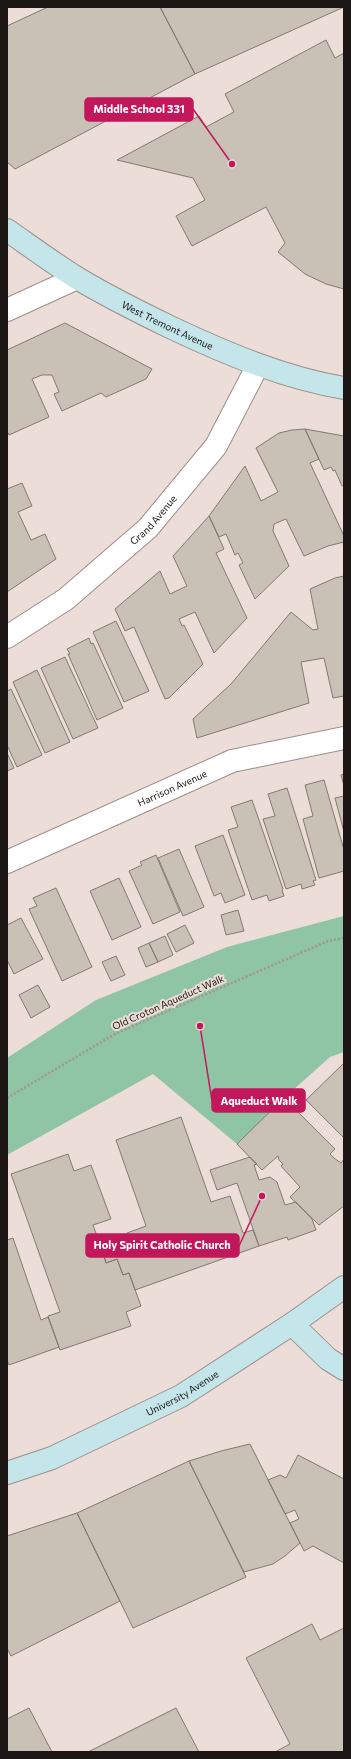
<svg xmlns="http://www.w3.org/2000/svg" width="351" height="1759" font-family="Commissioner,sans-serif">
<rect width="100%" height="100%" fill="#ecddd8"/>
<path fill="#8fc4a4" d="M344,916V1052L330,1057L284,1098L237,1144L153,1074L7,1155V1058L96,1000L227,947Z"/>
<path fill="#c9c0b6" stroke="#827a70" d="M48,7H160L195,74L15,169L7,162V26Z
M160,7H344L195,74Z
M326,40L335,58L344,53V289L326,284L305,274L278,252L285,243L266,207L192,246L176,216L205,200L193,178L117,160L199,116L206,127L234,112L225,94Z
M65,323L152,369L146,379L106,397L101,393L62,411L54,394L59,392L52,375H42L32,379L49,417L9,435L7,431V350Z
M305,429L319,459L310,463L344,536V542L328,546L304,556L286,519L274,524L273,531L289,566L255,599L239,565L243,563L238,553L235,555L226,534L219,537L209,516L245,466L261,501L278,492L256,448L279,433L292,430Z
M305,429L344,436V485L342,486L335,470L333,471L331,467L324,470Z
M22,483L32,506L18,512L31,540L45,534L56,559L7,592V489Z
M209,516L224,549L216,553L247,618L214,653L195,612L179,619L182,626L184,625L203,664L169,698L165,699L134,627L125,631L115,609L160,571L170,594L187,586L173,556Z
M344,576V696L333,698L324,658L301,662L309,703L197,738L193,719L231,684L291,612L313,630L318,629L310,589L335,578Z
M116,621L149,691L124,702L93,632Z
M89,638L91,644L93,643L123,708L97,720L68,654H70L67,649Z
M65,657L98,728L73,739L41,668Z
M37,670L70,742L45,753L13,682Z
M11,689L42,755L17,767L7,745V691Z
M7,753L14,768L7,771Z
M344,774V786L341,775Z
M324,780L344,850V871L319,878L303,819L313,816L305,785Z
M287,788L316,880L313,881L315,885L302,889L301,884L286,889L263,819L275,816L268,794Z
M344,796V832L335,798Z
M252,800L283,889L282,890L284,896L269,901L267,895L252,900L228,830L238,827L231,807Z
M223,835L245,895L225,903L221,893L214,896L195,846Z
M179,849L204,907L183,916L158,858Z
M156,855L180,912L153,924L129,871L142,865L140,862Z
M119,878L141,927L112,940L90,891Z
M56,888L92,967L62,981L29,909L37,906L33,898Z
M238,910L244,931L226,935L221,915Z
M21,918L43,959L14,974L7,960V925Z
M185,925L194,943L176,952L167,934Z
M165,936L173,955L158,962L149,943Z
M149,943L158,962L146,967L138,948Z
M116,956L125,975L111,981L102,962Z
M38,985L50,1007L31,1018L19,995Z
M344,1063V1138L306,1100Z
M284,1098L335,1149L330,1154L334,1158L341,1163L344,1159V1206L319,1225L290,1197L300,1187L281,1166L283,1164L279,1160L278,1156L262,1170L237,1144Z
M181,1117L211,1202L230,1196L243,1233L253,1230L259,1246L135,1290L129,1273L123,1275L117,1259L106,1263L104,1256L132,1246L127,1233L146,1226L116,1140Z
M68,1154L74,1171L91,1165L111,1219L93,1225L104,1256L106,1263L117,1259L123,1275L129,1273L141,1306L126,1312L131,1326L60,1350L48,1316L60,1312L11,1174Z
M250,1157L257,1164L254,1165L259,1180L270,1177L277,1182L285,1205L296,1202L312,1219L316,1230L288,1240L287,1237L259,1246L237,1183L217,1190L210,1170Z
M13,1238L41,1320L48,1317L59,1347L9,1365L7,1360V1240Z
M250,1444L300,1543L285,1556L273,1564L244,1572L189,1461L221,1451Z
M298,1455L344,1479V1563L313,1546L304,1551L290,1523L299,1519L295,1510L285,1514L268,1480L280,1475L286,1478Z
M189,1461L246,1577L133,1628L77,1513Z
M77,1513L120,1601L11,1656L7,1648V1536Z
M312,1624L320,1640L344,1628V1752H275L290,1744L246,1658Z
M29,1708L52,1752H7V1719Z
M176,1708L199,1752H88Z"/>
<g fill="none" stroke-linecap="round" stroke-linejoin="round">
<defs>
<g id="street">
<path d="M7,310L77,278"/>
<path id="s1" d="M7,637L66,599L148,528L216,446L258,365"/>
<path id="s2" d="M7,862L232,761L344,738"/>
</g>
<g id="secondary">
<path id="s3" d="M7,230C30,246 53,263 77,278C107,296 139,312 170,327C225,353 284,378 344,388"/>
<path d="M292,1324L328,1359L344,1369"/>
<path id="s4" d="M7,1473L52,1458L181,1396L292,1324L344,1287"/>
</g>
</defs>
<use href="#street" stroke="#9c8f8a" stroke-width="24"/>
<use href="#secondary" stroke="#9c8f8a" stroke-width="24"/>
<path stroke="#a29692" stroke-width="2.5" stroke-dasharray="2 2" stroke-linecap="butt" d="M7,1098L115,1034L328,941L344,938"/>
<use href="#street" stroke="#fff" stroke-width="22"/>
<use href="#secondary" stroke="#c4e5e9" stroke-width="22"/>
</g>
<g text-anchor="middle" stroke-width="4" stroke-linejoin="round" paint-order="stroke">
<g font-size="10" fill="#1b1614" stroke="#ecddd8">
<text dy="4" stroke="none"><textPath href="#s3" startOffset="187">West Tremont Avenue</textPath></text>
<text dy="4" stroke="none"><textPath href="#s1" startOffset="188">Grand Avenue</textPath></text>
<text dy="4" stroke="none"><textPath href="#s2" startOffset="181">Harrison Avenue</textPath></text>
<text transform="translate(168 1002) rotate(-24)" y="4">Old Croton Aqueduct Walk</text>
<text dy="4" stroke="none"><textPath href="#s4" startOffset="193">University Avenue</textPath></text>
</g>
</g>
<path fill="none" stroke="#c2185b" stroke-width="1.5" d="M232 164L193 109M200 1026L212 1101M262 1196L239 1246"/>
<g fill="#c2185b" stroke="#ecddd8" stroke-width="1.5">
<circle cx="232" cy="164" r="4"/>
<circle cx="200" cy="1026" r="4"/>
<circle cx="262" cy="1196" r="4"/>
</g>
<g fill="#c2185b" stroke="#c2185b" stroke-width="1.5">
<rect x="85" y="98" width="108" height="23" rx="4"/>
<rect x="212" y="1089" width="93" height="23" rx="4"/>
<rect x="86" y="1234" width="153" height="23" rx="4"/>
</g>
<g font-size="11" text-anchor="middle" font-weight="bold" fill="#fff">
<text x="139" y="113">Middle School 331</text>
<text x="259" y="1105">Aqueduct Walk</text>
<text x="162" y="1249">Holy Spirit Catholic Church</text>
</g>
<rect width="351" height="1759" fill="none" stroke="#1b1614" stroke-width="16"/>
</svg>
